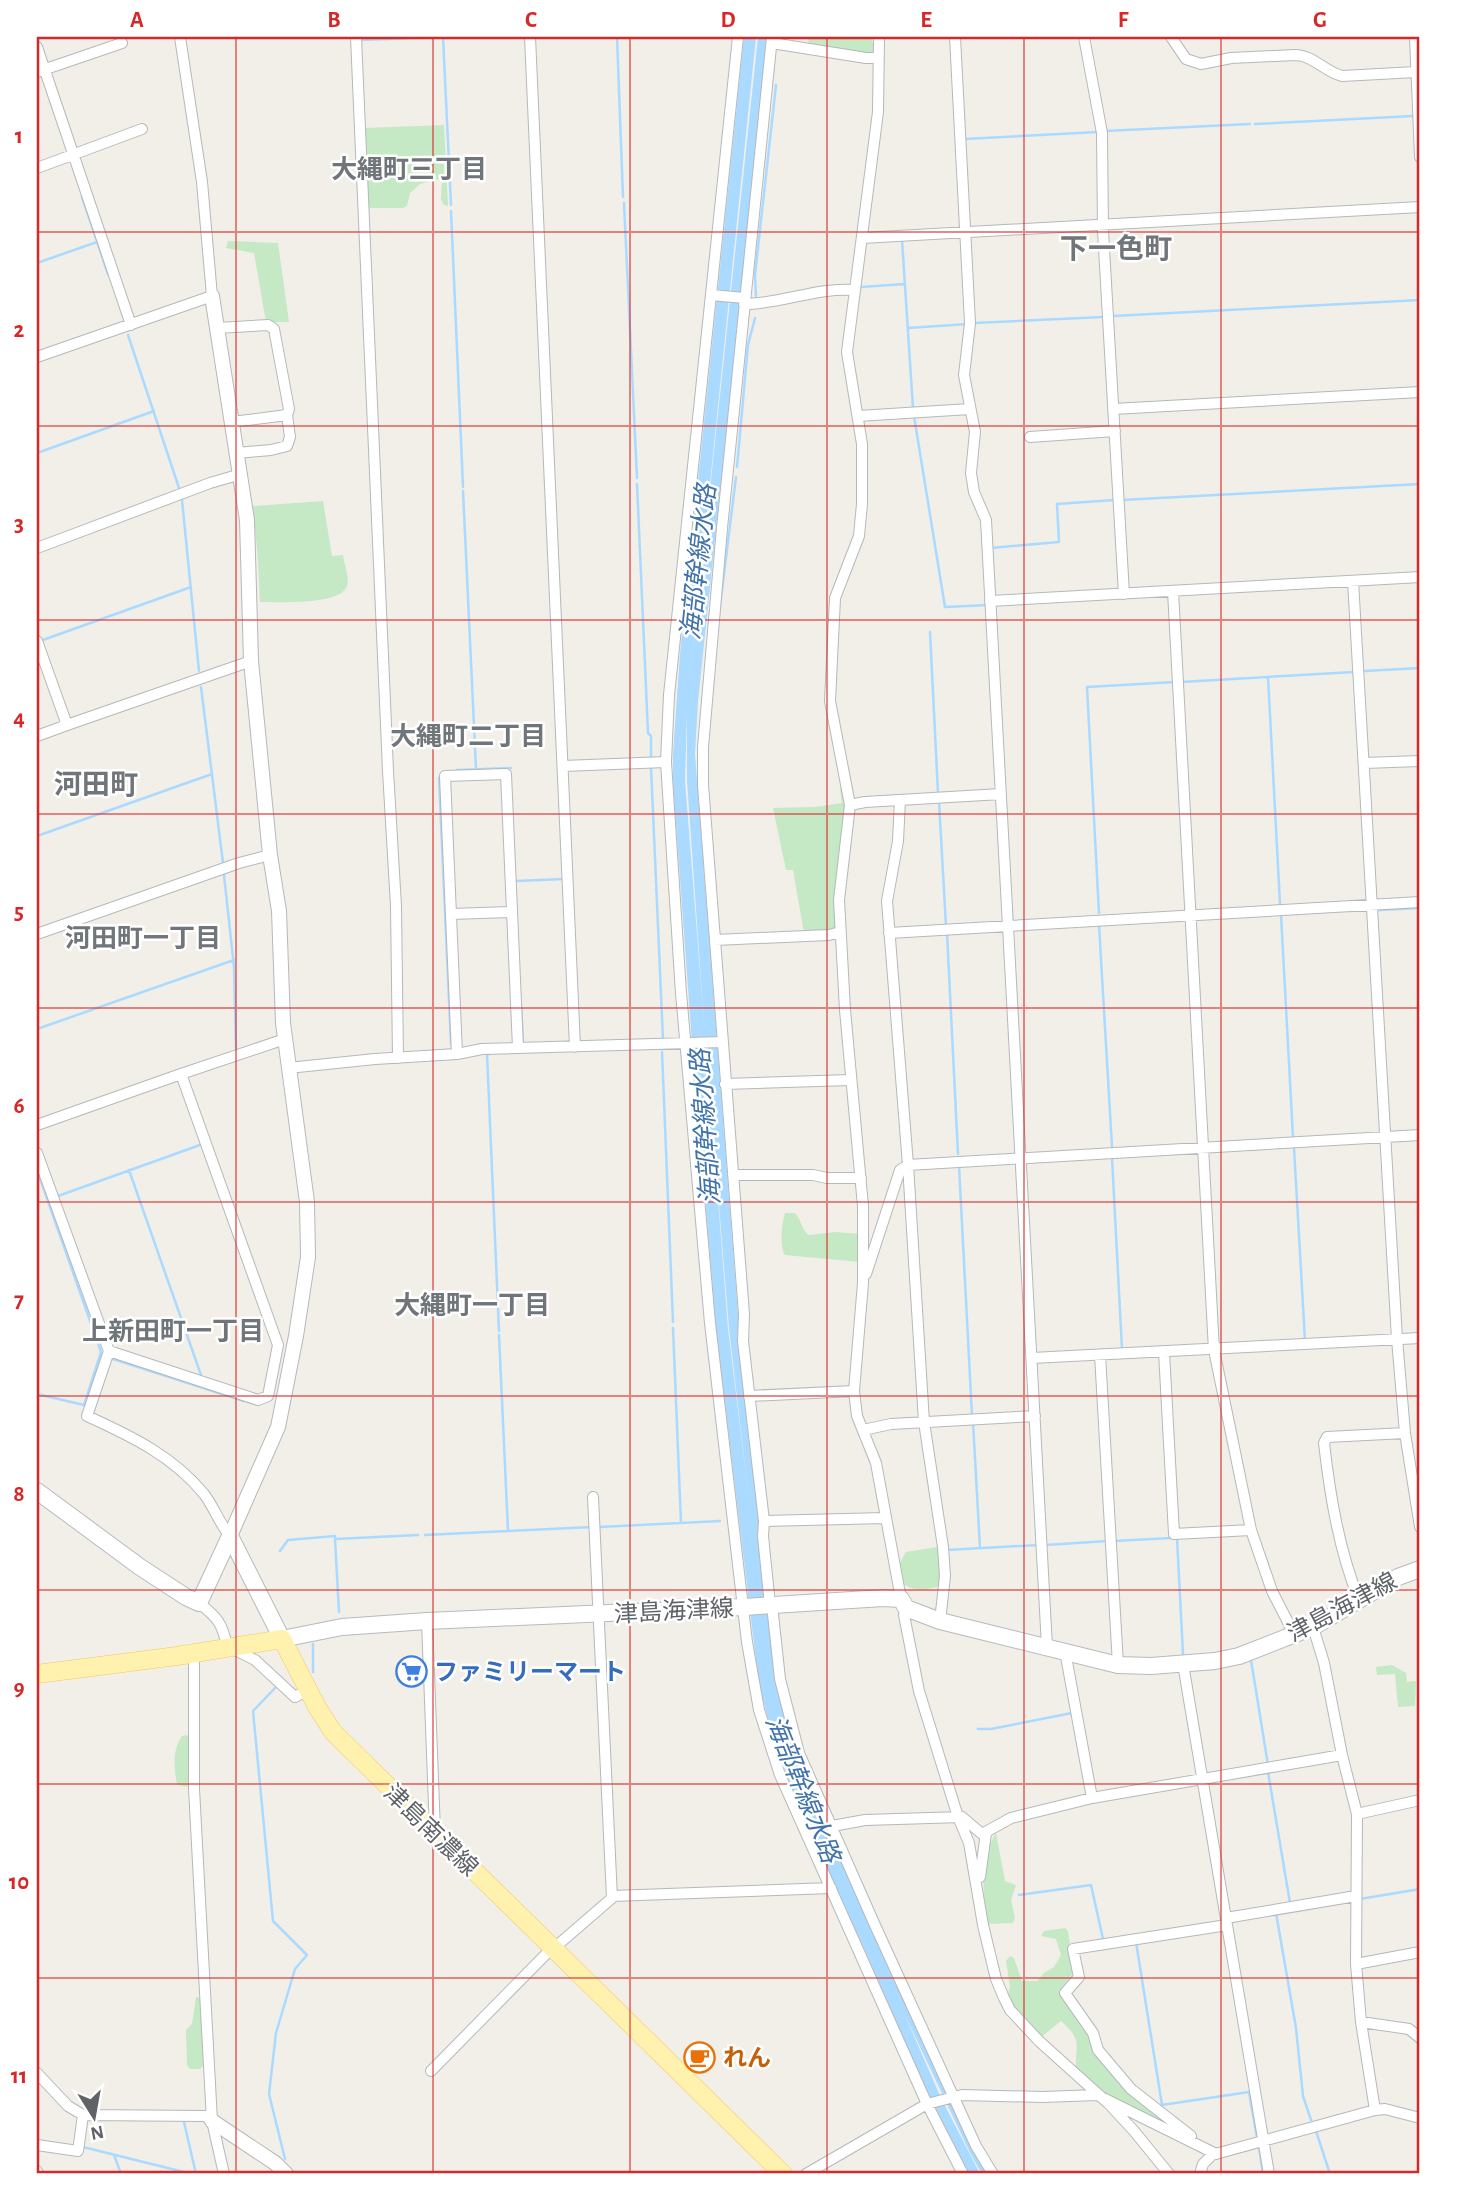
<svg xmlns="http://www.w3.org/2000/svg" width="1457" height="2211" font-family="'Alegreya Sans','Noto Sans JP',sans-serif">
<rect width="100%" height="100%" fill="#f1efe8"/>
<path fill="#c5e8c5" d="M809,37H871L874,47L873,55L808,46Z
M444,125L448,206L444,205L441,199L442,178L420,184L410,193L407,206L403,208H369L367,177L372,173L374,163L372,155L367,154L365,128Z
M228,241L278,243L289,322H266L254,253L226,248Z
M323,501L332,556L343,555C344,564 351,580 346,588C337,605 278,602 260,602L258,560L253,506Z
M843,784L847,804L836,928L831,931L804,933L793,870H786L773,808L815,807L842,803L840,789Z
M785,1213H795C802,1221 801,1229 809,1235L835,1232L860,1234V1262L785,1255C779,1247 782,1223 785,1213Z
M937,1547L942,1548L941,1586C926,1590 913,1592 901,1582L898,1566L906,1552Z
M1392,1665L1406,1673L1407,1682L1416,1681L1415,1706L1398,1707L1395,1674L1377,1675L1376,1667Z
M186,1735L190,1737V1787L177,1785C174,1767 172,1751 182,1736Z
M996,1833L1005,1881L1016,1885L1011,1900L1015,1918L1013,1923L987,1924C983,1894 979,1859 996,1833Z
M1065,1928L1068,1931L1074,1972L1059,1991L1088,2031L1162,2121L1116,2101L1076,2073C1074,2047 1085,2042 1061,2021L1040,2038L1014,2009L1007,1997L1010,1987L1006,1961L1010,1956L1014,1958L1022,1981H1037L1044,1973L1054,1967L1061,1955L1056,1939L1041,1936L1044,1931Z
M196,1997L203,1999L207,2061L200,2069H190L187,2065L186,2030L192,2024Z"/>
<path fill="#aadaff" fill-rule="evenodd" d="M744,37H756L689,687L758,37H768L698,701L695,754L739,1327L737,1338L760,1524L757,1533L777,1680L785,1720L989,2174H982L971,2155L903,2011L941,2098L980,2174H969C928,2103 897,2024 864,1948C824,1860 777,1773 758,1677L716,1328L692,1042L673,782V754L680,654ZM687,714V781L704,1022L685,781ZM708,1071L729,1328L749,1501L728,1328Z"/>
<g fill="none" stroke-linecap="round" stroke-linejoin="round">
<path stroke="#aadaff" stroke-width="2.5" d="M443,37L451,205
M617,37L623,197
M443,38L468,37
M361,40L442,37
M37,63V65
M1255,124L1413,116
M1105,131L1250,124
M965,139L1098,132
M82,197L108,274
M624,203L637,478
M451,211L463,487
M902,240L913,408
M37,263L97,242
M861,287L905,284
M756,296L755,275L776,85
M1113,316L1420,300
M974,323L1103,317
M908,328L968,324
M128,335L180,491
M914,416L945,607L988,605
M37,453L154,411
M737,467L748,345L755,318
M637,484L648,733L651,736V759
M463,491L476,769
M182,500L199,671
M1122,500L1420,484
M991,548L1059,542L1057,504L1115,500
M720,606L736,477
M930,632L938,793
M40,641L191,587
M1365,671L1420,668
M1268,677L1280,904
M1181,682L1354,672
M201,687L223,863
M651,767L663,1040
M457,770L511,768
M439,778L451,1044
M939,802L946,926
M37,836L212,774
M224,875L234,967L236,1048
M516,881L564,879
M1379,910L1420,908
M1348,911L1367,910
M1099,913L1087,687L1175,682
M1281,915L1293,1137
M1099,925L1112,1147
M947,933L958,1154
M521,1005L523,1043
M37,1029L234,960
M662,1052L673,1322
M489,1054H487L499,1331
M1294,1148L1305,1341
M1112,1158L1122,1349
M959,1166L972,1416
M37,1170L101,1352L84,1405L37,1394
M129,1170L201,1375
M58,1196L200,1145
M673,1328L681,1523
M113,1359L244,1401
M973,1422L980,1548
M600,1527L720,1521
M508,1531L592,1527
M425,1535L508,1531L499,1335
M1177,1538L1183,1654
M1114,1541L1171,1538
M1046,1545L1107,1541
M947,1550L1038,1545
M280,1551L288,1540L335,1536V1538
M339,1612L335,1539L418,1535
M313,1644V1672
M1251,1660L1268,1765
M276,1687L253,1711L273,1921L307,1955L295,1969L276,2033L269,2094L285,2159
M978,1729H991L1072,1713V1716
M1268,1772L1290,1903
M1019,1895L1091,1885L1103,1939
M1360,1899L1420,1889
M1276,1913L1296,2028L1303,2096L1311,2120
M1136,1942L1162,2105L1249,2092L1257,2138
M184,2122L196,2174
M1316,2131L1330,2174
M83,2147L188,2173
M1259,2147L1263,2174
M114,2155L121,2174"/>
<defs>
<path id="minor" d="M356,37L388,771L396,906L398,1058
M530,37L575,1047
M738,37L669,695L666,762L681,993L710,1323L747,1642L759,1710L780,1775L927,2104L963,2174
M879,37L878,112L847,352L862,444V504L859,536L835,598L830,701L850,805L839,900L845,1010L863,1206V1283L854,1391L857,1416L876,1463L901,1599
M955,37L970,323L964,375L975,432L971,473L974,492L986,520L1047,1647
M1084,37L1102,133L1103,231L1124,594
M1171,37L1186,59L1201,64L1231,58L1295,55C1313,55 1325,72 1342,76L1416,72
M1415,37L1420,157
M772,43L866,58H878
M37,47L131,325
M37,72L122,43
M37,168L142,129
M862,238L1420,207
M711,295L745,298
M744,304C782,304 817,287 854,290
M217,328L268,325L274,329L289,409L287,415L232,422
M37,357L212,296L202,182L180,37
M1113,409L1420,392
M858,416L970,409
M1030,437L1115,431
M237,453L271,450L287,446L290,437L287,415
M37,548L210,483L241,474
M1353,581L1397,1339L1405,1433L1420,1527
M1173,591L1214,1350L1251,1530L1272,1591L1294,1634
M990,601L1420,577
M37,641L67,725L251,661
M37,736L67,725
M1364,763L1420,761
M563,766L666,762
M900,800L898,841L887,901L908,1165L924,1422L943,1547L945,1576L940,1621
M850,805L865,802L1001,794
M451,914L512,912
M889,933L1420,902
M37,934L239,863L270,855
M715,940L829,935L840,932
M457,1054L445,776L506,774L518,1048
M288,1068L375,1059L457,1054L482,1049L723,1042
M181,1074L285,1039
M725,1084L851,1080
M37,1125L181,1074L278,1345L268,1396L258,1400L109,1351
M37,1153L109,1351L87,1416C131,1436 173,1456 204,1494C214,1507 219,1523 230,1536
M733,1175H813L827,1178H861
M866,1274L900,1170L908,1165L1420,1135
M1164,1352L1174,1534L1251,1530
M1100,1355L1118,1665
M1032,1358L1420,1338
M749,1396L854,1391
M863,1430L891,1424L1035,1416
M764,1521L885,1518
M1359,1600C1339,1550 1330,1496 1324,1443L1327,1437L1405,1433
M199,1603C218,1618 222,1623 227,1646L255,1660L295,1697L308,1690
M770,1605L763,1536L764,1521L743,1341L744,1314L703,785V747L722,528L772,37
M772,1605L780,1679L799,1753L874,1923L976,2146L993,2174
M906,1608L904,1615L919,1691L958,1817L969,1843L983,1925L996,1979L1004,1998L1010,2010L1039,2041L1109,2104L1134,2131L1169,2174
M427,1621L435,1832
M1313,1627L1324,1663L1342,1755L1357,1814L1356,1964L1361,2022L1375,2110
M1065,1651L1092,1798
M194,1652V1789L212,2121L224,2174
M1183,1664L1269,2174
M1357,1814L1420,1800
M805,1831L865,1820L962,1817L982,1834L1011,1818L1092,1798L1342,1755
M980,1877L986,1833
M612,1896L831,1888
M1226,1918L1356,1896
M553,1949L612,1898L593,1497
M1356,1964L1420,1952
M1361,2022L1409,2029L1420,2038
M431,2071L552,1948
M37,2073L68,2106L83,2115L205,2116L212,2121
M1191,2136L1131,2089L1098,2050L1093,2033L1065,1993L1079,1977L1073,1949L1227,1925
M37,2145L78,2151L83,2115
M37,2171L38,2174
M806,2174L927,2104L962,2095L1043,2097L1097,2095L1216,2154
M1200,2174L1203,2164L1212,2155L1375,2110L1385,2109L1420,2118"/>
<path id="tertiary" d="M212,296L247,520L251,661L270,855L279,911L283,1023L307,1202L308,1257L296,1336L278,1427L230,1536
M212,2121L275,2163L286,2174"/>
<path id="secondary" d="M37,1491L140,1567L186,1597L199,1603L230,1536
M230,1536L282,1639L342,1627L427,1621L744,1607L883,1598L901,1599L906,1608L940,1621L1118,1665L1151,1666L1215,1661L1239,1656L1313,1627L1398,1577L1420,1569"/>
<path id="primary" d="M37,1674L177,1656L282,1639L317,1707L333,1732L783,2174"/>
</defs>
<use href="#minor" stroke="#b5b8bc" stroke-width="12"/>
<use href="#tertiary" stroke="#b5b8bc" stroke-width="16"/>
<use href="#secondary" stroke="#b6babf" stroke-width="18"/>
<use href="#primary" stroke="#f2c960" stroke-width="19"/>
<use href="#minor" stroke="#fff" stroke-width="10"/>
<use href="#tertiary" stroke="#fff" stroke-width="14"/>
<use href="#secondary" stroke="#fff" stroke-width="16"/>
<use href="#primary" stroke="#fff2af" stroke-width="18"/>
</g>
<path fill="none" stroke="#d62828" stroke-width="2" stroke-opacity="0.55" d="M236,37V2174M433,37V2174M630,37V2174M827,37V2174M1024,37V2174M1221,37V2174M37,232H1420M37,426H1420M37,620H1420M37,814H1420M37,1008H1420M37,1202H1420M37,1396H1420M37,1590H1420M37,1784H1420M37,1978H1420"/>
<defs>
<symbol id="supermarket-ring" viewBox="-11 -11 22 22"><circle r="9.5" fill="#fff" stroke="#3f7fe0" stroke-width="1.5"/><path d="M-6-5.5h2.5l.6 2H6L4.5 2H-2.5L-4.4-4H-6ZM-1.5 3.2a1.3 1.3 0 1 0 .1 0ZM3 3.2a1.3 1.3 0 1 0 .1 0Z" fill="#3f7fe0"/></symbol>
<symbol id="cafe-ring" viewBox="-11 -11 22 22"><circle r="9.5" fill="#fff" stroke="#e8710a" stroke-width="1.5"/><path d="M-5.5-4.5H6V0H3Q3 3.5 0 3.5H-2.5Q-5.5 3.5-5.5 0ZM3-3.2v2h1.7v-2ZM-6 4.5H4V6H-6Z" fill="#e8710a"/></symbol>
</defs>
<g fill-rule="evenodd">
<use href="#supermarket-ring" x="394" y="1654" width="35" height="35"/>
<use href="#cafe-ring" x="682" y="2040" width="35" height="35"/>
</g>
<g text-anchor="middle" stroke-width="5" stroke-linejoin="round" paint-order="stroke">
<g font-size="24" fill="#5f6368" stroke="#fff">
<text transform="translate(1342 1607) rotate(-28)" y="8">津島海津線</text>
<text transform="translate(674 1611) rotate(-3)" y="8">津島海津線</text>
<text transform="translate(431 1830) rotate(44)" y="8">津島南濃線</text>
</g>
<g font-size="24" font-weight="bold" fill="#366cbe" stroke="#fff" text-anchor="start">
<text x="434" y="1680">ファミリーマート</text>
</g>
<g font-size="24" font-weight="bold" fill="#c56008" stroke="#fff" text-anchor="start">
<text x="723" y="2066">れん</text>
</g>
<g font-size="26" font-weight="bold" fill="#70757a" stroke="#fff">
<text x="409" y="178">大縄町三丁目</text>
<text x="468" y="745">大縄町二丁目</text>
<text x="143" y="947">河田町一丁目</text>
<text x="472" y="1314">大縄町一丁目</text>
<text x="173" y="1340">上新田町一丁目</text>
</g>
<g font-size="26" font-style="italic" fill="#4174aa" stroke="#fff">
<text transform="translate(698 562) rotate(-84)" y="9">海部幹線水路</text>
<text transform="translate(705 1127) rotate(-94)" y="9">海部幹線水路</text>
<text transform="translate(803 1789) rotate(68)" y="9">海部幹線水路</text>
</g>
<g font-size="28" font-weight="bold" fill="#70757a" stroke="#fff">
<text x="1116" y="258">下一色町</text>
<text x="96" y="794">河田町</text>
</g>
</g>
<rect width="1457" height="2211" fill="none" stroke="#ffffff" stroke-width="77"/>
<g transform="translate(94 2117) rotate(169)" stroke="#ffffff" stroke-width="5" paint-order="stroke">
<path d="M0-5L12 26L0 18L-12 26Z" fill="#5f6368"/>
<text y="-10" font-size="19" font-weight="bold" text-anchor="middle" fill="#5f6368">N</text>
</g>
<rect x="38" y="38" width="1380" height="2134" fill="none" stroke="#d62828" stroke-width="2.5"/>
<g font-size="23" text-anchor="middle" font-weight="bold" fill="#d62828">
<text x="137" y="27">A</text>
<text x="334" y="27">B</text>
<text x="531" y="27">C</text>
<text x="728" y="27">D</text>
<text x="926" y="27">E</text>
<text x="1123" y="27">F</text>
<text x="1320" y="27">G</text>
<text x="19" y="143">1</text>
<text x="19" y="337">2</text>
<text x="19" y="531">3</text>
<text x="19" y="725">4</text>
<text x="19" y="919">5</text>
<text x="19" y="1113">6</text>
<text x="19" y="1307">7</text>
<text x="19" y="1501">8</text>
<text x="19" y="1695">9</text>
<text x="19" y="1889">10</text>
<text x="19" y="2083">11</text>
</g>
</svg>
